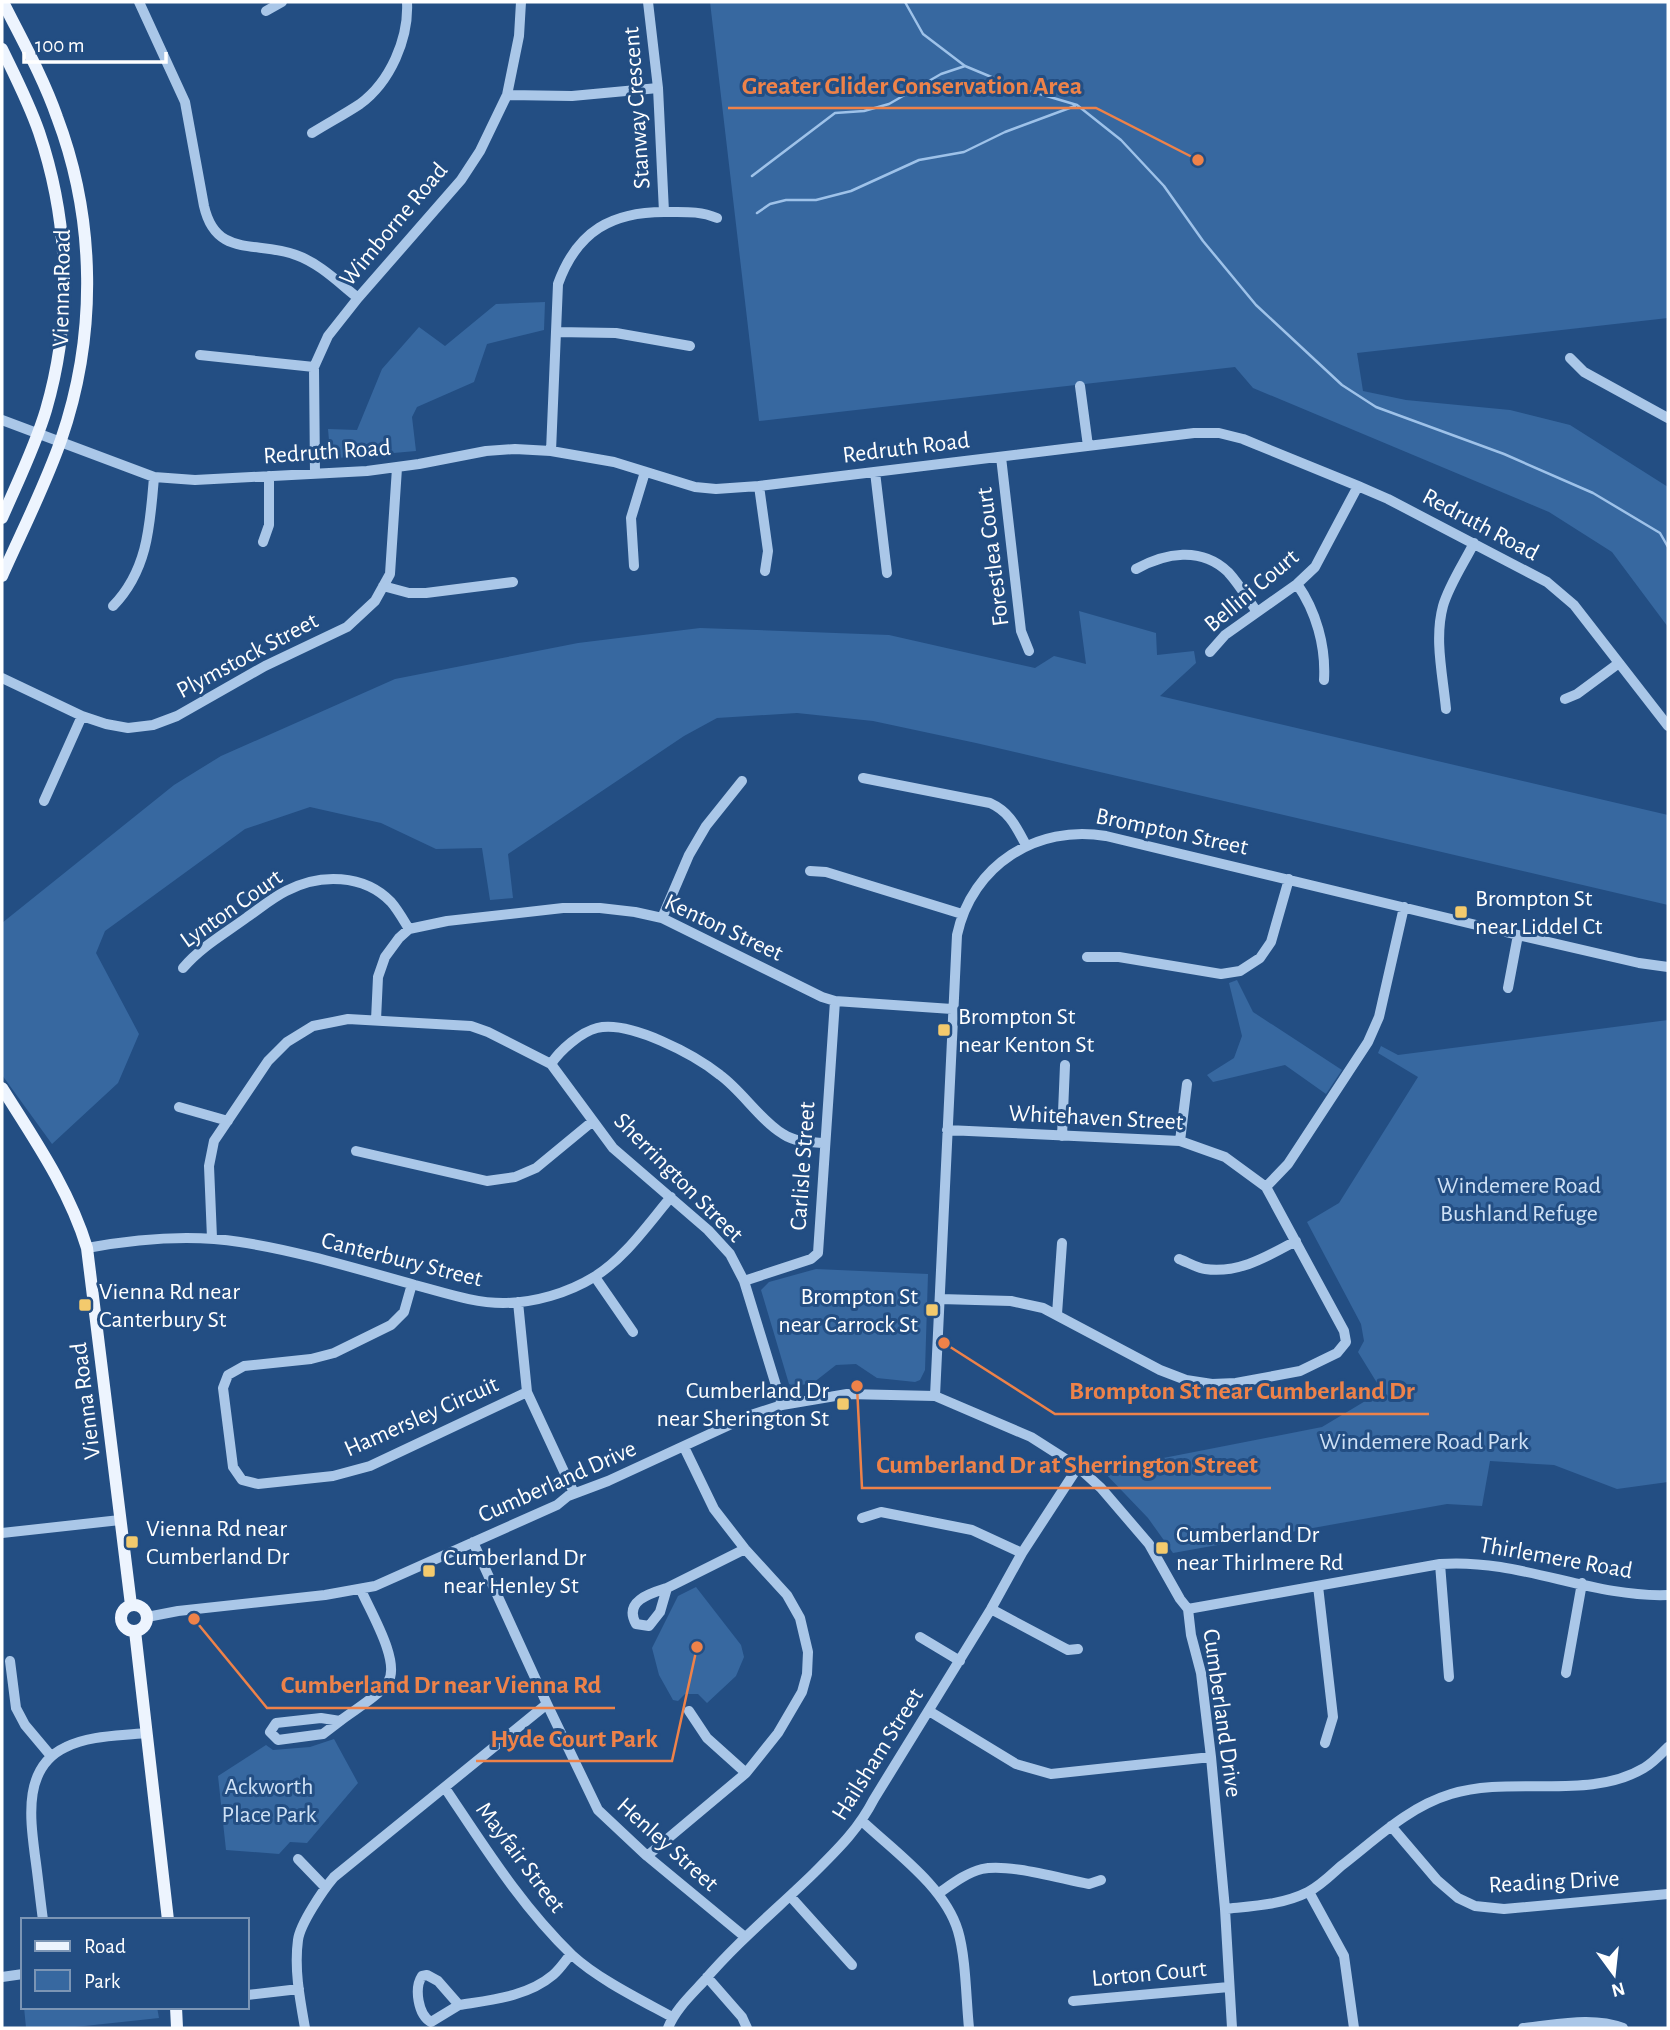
<svg xmlns="http://www.w3.org/2000/svg" width="1670" height="2030" font-family="'Alegreya Sans',sans-serif">
<rect width="100%" height="100%" fill="#234e83"/>
<path fill="#3768a0" d="M710,2H1668V318L1357,353L1363,391L1406,400L1510,410L1570,425L1668,487V627L1612,552L1549,512L1253,388L1235,367L759,421Z
M545,302L544,330L487,344L474,382L417,407L412,417L416,451L337,458L330,452L328,429L357,430L382,369L419,327L445,346L496,304Z
M1079,611L1156,633L1157,655L1194,651L1196,663L1160,696L1668,815V905L976,743L873,721L797,713L717,718L684,736L508,854L513,898L490,900L482,848L436,849L381,823L310,807L245,829L105,931L96,953L139,1034L118,1083L52,1144L2,1075V923L174,785L221,756L395,679L578,643L700,628L889,635L1035,668L1054,656L1086,664Z
M1237,980L1253,1012L1342,1070L1326,1094L1285,1065L1213,1082L1207,1075L1234,1058L1242,1036L1229,983Z
M1668,1020V1482L1617,1489L1554,1465L1490,1461L1482,1506L1447,1504L1173,1553L1148,1518L1102,1470L1322,1427L1382,1391L1358,1352L1364,1341L1361,1324L1307,1222L1339,1203L1418,1077L1378,1053L1381,1046L1398,1055Z
M816,1269L928,1274L925,1370L920,1380L915,1382L877,1378L856,1364L836,1365L813,1383L795,1386L789,1384L761,1290L769,1282Z
M696,1587L741,1645L744,1657L736,1676L707,1703L698,1694H685L678,1701L673,1700L659,1675L652,1648L678,1596Z
M334,1739L358,1783L307,1843L290,1842L279,1854L226,1850L218,1776L266,1745L273,1750L310,1747Z
M24,2007H157L159,2018L66,2028H26Z"/>
<g fill="none" stroke-linecap="round" stroke-linejoin="round">
<path stroke="#9ec2e9" stroke-width="2.5" d="M905,2L923,34L965,66L1013,86L1077,105L1121,140L1164,186L1203,241L1256,305L1342,385L1376,407L1504,454L1593,493L1660,533L1668,547
M752,176L835,113L864,111L889,104L941,74L965,66
M757,213L770,204L786,200H816L851,191L919,160L964,152L1005,132L1075,106"/>
<path stroke="#aac7e8" stroke-width="10" d="M139,2L185,102L204,206C216,259 257,240 296,255C319,263 338,282 358,298
M648,2L658,88L664,212
M266,11L282,2
M507,95L572,96L658,88
M312,133C328,123 345,114 360,104C390,82 409,39 407,2
M556,332L616,333L690,346
M200,355L314,367
M1570,358L1584,372L1668,418
M1080,386L1088,446
M2,420L154,477L195,480L367,471L419,464L486,451L515,449L551,451L614,462L695,487L716,489L759,486L1194,433H1219L1243,439L1358,486L1388,499L1547,582L1574,605L1668,726
M551,451L558,284C577,231 612,211 668,212C686,212 700,211 717,218
M1001,457L1021,631L1029,651
M875,472L887,573
M315,474L314,367L328,336L358,298L461,180L480,151L507,95L519,36L521,2
M759,486L768,551L765,571
M263,542L269,525V476
M634,566L631,518L645,472
M1136,569C1165,553 1201,546 1228,572C1239,584 1248,599 1257,612
M1297,584C1316,611 1326,646 1324,680
M383,586L409,593H426L513,582
M113,606C148,570 150,525 154,477
M1210,652L1225,635L1297,584L1315,567L1358,486
M2,678L82,716L106,724L128,728L153,725L177,716L265,666L347,627L375,601L390,574L397,468
M1565,699L1577,694L1619,663
M1446,709C1443,676 1434,639 1443,606C1449,585 1464,563 1474,543
M863,778L990,803C1010,812 1016,827 1026,845
M44,801L82,716
M810,871L826,872L962,914
M662,918L689,855L706,826L742,781
M1087,957H1119L1221,974L1240,971L1260,958L1271,942L1289,879
M183,968C201,947 224,934 246,918C259,909 272,898 286,891C320,873 364,874 391,902C398,910 404,921 409,929
M1508,988L1518,935
M376,1020L378,977L385,957L399,938L409,929L447,921L563,908H600L635,912L662,918L822,997L835,1001L952,1009
M551,1064C560,1050 581,1032 597,1028C630,1020 695,1055 720,1075C742,1091 760,1120 783,1134C795,1142 810,1142 824,1143
M179,1107L228,1121
M1062,1136L1065,1065
M1180,1141L1187,1084
M356,1151L487,1181L515,1177L536,1168L593,1121
M1266,1187L1288,1164L1368,1042L1379,1017L1404,907
M212,1238L209,1166L214,1141L268,1061L287,1042L313,1026L348,1019L471,1026L488,1032L551,1064L613,1148L708,1230L730,1254L744,1281L782,1405
M87,1248C136,1239 190,1234 240,1242C299,1251 357,1269 415,1285C443,1292 473,1303 503,1303C534,1303 568,1293 594,1277C625,1258 648,1224 671,1197
M1179,1259C1187,1262 1197,1268 1205,1269C1239,1274 1268,1256 1296,1241
M595,1277L633,1332
M744,1281L811,1259L818,1253L835,1001
M412,1284L404,1312L391,1325L334,1353L311,1359L244,1366L228,1375L223,1388L233,1467L242,1480L258,1484L333,1476L370,1466L527,1392
M940,1299L1011,1301L1043,1308L1160,1370L1186,1380L1212,1384L1236,1383L1300,1371L1337,1353L1346,1342L1344,1331L1266,1187L1225,1157L1180,1141L947,1130
M518,1302L527,1392L574,1493
M1057,1314L1062,1243
M935,1396L957,935C972,865 1037,824 1106,836L1518,935L1639,963L1668,967
M862,1518L881,1512L972,1530L1022,1553
M2,1533L120,1520
M473,1542L547,1704L598,1810L647,1856L745,1937
M1440,1564L1449,1677
M1318,1586L1333,1717L1325,1743
M667,1588L660,1612L649,1626L636,1624C623,1601 651,1593 667,1588Z
M667,1588L745,1549
M991,1609L1068,1650L1078,1649
M1188,1609L1440,1564C1519,1558 1591,1598 1668,1595
M147,1617L178,1611L325,1595L375,1586L557,1505L568,1496L608,1481L751,1415L782,1405L847,1394L935,1396L1031,1437L1078,1467L1101,1488L1149,1544L1180,1599L1188,1609L1191,1635L1201,1673L1211,1757L1225,1909L1232,2028
M920,1637L960,1661
M10,1661L16,1708L25,1725L51,1756
M1566,1673L1582,1583
M689,1711L707,1738L746,1773
M929,1711L1016,1764L1051,1774L1211,1757
M321,1718L340,1721L323,1734L278,1740L270,1732L276,1723Z
M340,1721C354,1710 379,1696 388,1682C401,1662 370,1611 361,1590
M445,1788C484,1846 521,1906 572,1955C598,1979 641,2000 672,2017
M862,1821C895,1852 945,1887 958,1931C966,1958 966,1999 969,2028
M1391,1826L1437,1880L1458,1898L1475,1906L1504,1909L1668,1894
M647,1856L746,1773L778,1733L802,1692L807,1674L808,1652L800,1618L787,1595L745,1549L714,1509L684,1447
M298,1859L325,1887
M1309,1892L1344,1956L1354,2028
M939,1893C952,1884 966,1873 982,1869C1008,1863 1061,1879 1089,1884L1101,1880
M790,1896L852,1965
M1225,1909C1253,1906 1282,1905 1308,1892C1320,1886 1331,1875 1341,1866C1376,1839 1408,1807 1451,1794C1511,1775 1589,1801 1644,1768C1653,1763 1661,1754 1668,1747
M43,1920C40,1898 38,1877 35,1856C30,1817 23,1767 66,1747C90,1735 120,1736 145,1733
M427,1975L438,1981L459,2005L431,2022C418,2015 414,1988 422,1976Z
M2,1977L23,1974
M707,1977L742,2017L747,2028
M247,1995L299,1989
M1073,2001L1229,1987
M459,2005C490,2000 527,1997 553,1975C560,1969 565,1961 571,1954
M305,2028C300,2000 294,1969 298,1940C300,1924 323,1890 334,1877L547,1704
M668,2028C675,2010 690,1996 703,1982C737,1942 777,1909 814,1873C838,1849 858,1830 874,1799L991,1609L1022,1553L1078,1467
M1523,2028C1556,2025 1592,2016 1623,2028"/>
<path stroke="#edf4fe" stroke-width="12" d="M2,49C15,76 29,103 39,132C69,221 73,318 46,410C35,447 17,483 2,518
M2,576C22,531 45,486 61,440C97,336 96,220 57,117C43,77 22,40 3,2
M2,1088C34,1139 69,1189 87,1248L131,1605
M121 1618a13 13 0 1 1 26 0a13 13 0 1 1-26 0Z
M135,1631L168,1920
M176,2007L177,2028"/>
</g>
<g fill="#f3ca6d" stroke="#234e83" stroke-width="2.5">
<rect x="1454" y="905" width="14" height="14" rx="3.5"/>
<rect x="937" y="1023" width="14" height="14" rx="3.5"/>
<rect x="78" y="1298" width="14" height="14" rx="3.5"/>
<rect x="925" y="1303" width="14" height="14" rx="3.5"/>
<rect x="836" y="1397" width="14" height="14" rx="3.5"/>
<rect x="125" y="1535" width="14" height="14" rx="3.5"/>
<rect x="1155" y="1541" width="14" height="14" rx="3.5"/>
<rect x="422" y="1564" width="14" height="14" rx="3.5"/>
</g>
<g text-anchor="middle" stroke-width="6" stroke-linejoin="round" paint-order="stroke">
<g font-size="24" fill="#fff" stroke="#234e83">
<text transform="translate(636 108) rotate(-94)" y="8">Stanway Crescent</text>
<text transform="translate(393 224) rotate(-50)" y="8">Wimborne Road</text>
<text transform="translate(61 288) rotate(-89)" y="8">Vienna Road</text>
<text transform="translate(906 447) rotate(-7)" y="8">Redruth Road</text>
<text transform="translate(327 451) rotate(-4)" y="8">Redruth Road</text>
<text transform="translate(1481 524) rotate(28)" y="8">Redruth Road</text>
<text transform="translate(992 557) rotate(-97)" y="8">Forestlea Court</text>
<text transform="translate(1251 590) rotate(-40)" y="8">Bellini Court</text>
<text transform="translate(247 655) rotate(-28)" y="8">Plymstock Street</text>
<text transform="translate(1172 831) rotate(12)" y="8">Brompton Street</text>
<text transform="translate(231 908) rotate(-35)" y="8">Lynton Court</text>
<text transform="translate(724 927) rotate(25)" y="8">Kenton Street</text>
<text transform="translate(1096 1117) rotate(3)" y="8">Whitehaven Street</text>
<text transform="translate(802 1166) rotate(-86)" y="8">Carlisle Street</text>
<text transform="translate(679 1177) rotate(45)" y="8">Sherrington Street</text>
<text transform="translate(402 1259) rotate(14)" y="8">Canterbury Street</text>
<text transform="translate(85 1401) rotate(-97)" y="8">Vienna Road</text>
<text transform="translate(421 1416) rotate(-24)" y="8">Hamersley Circuit</text>
<text transform="translate(557 1481) rotate(-24)" y="8">Cumberland Drive</text>
<text transform="translate(1556 1557) rotate(10)" y="8">Thirlemere Road</text>
<text transform="translate(1223 1713) rotate(82)" y="8">Cumberland Drive</text>
<text transform="translate(877 1754) rotate(-58)" y="8">Hailsham Street</text>
<text transform="translate(668 1844) rotate(42)" y="8">Henley Street</text>
<text transform="translate(521 1857) rotate(53)" y="8">Mayfair Street</text>
<text transform="translate(1554 1881) rotate(-3)" y="8">Reading Drive</text>
<text transform="translate(1149 1973) rotate(-5)" y="8">Lorton Court</text>
</g>
<g font-size="24" fill="#fff" stroke="#234e83" text-anchor="start">
<text x="1475" y="906">Brompton St<tspan x="1475" dy="28">near Liddel Ct</tspan></text>
<text x="958" y="1024">Brompton St<tspan x="958" dy="28">near Kenton St</tspan></text>
<text x="99" y="1299">Vienna Rd near<tspan x="99" dy="28">Canterbury St</tspan></text>
<text x="918" y="1304" text-anchor="end">Brompton St<tspan x="918" dy="28">near Carrock St</tspan></text>
<text x="829" y="1398" text-anchor="end">Cumberland Dr<tspan x="829" dy="28">near Sherington St</tspan></text>
<text x="146" y="1536">Vienna Rd near<tspan x="146" dy="28">Cumberland Dr</tspan></text>
<text x="1176" y="1542">Cumberland Dr<tspan x="1176" dy="28">near Thirlmere Rd</tspan></text>
<text x="443" y="1565">Cumberland Dr<tspan x="443" dy="28">near Henley St</tspan></text>
</g>
<g font-size="24" fill="#cee1f6" stroke="#234e83">
<text x="1519" y="1193">Windemere Road<tspan x="1519" dy="28">Bushland Refuge</tspan></text>
<text x="1424" y="1449">Windemere Road Park</text>
<text x="269" y="1794">Ackworth<tspan x="269" dy="28">Place Park</tspan></text>
</g>
</g>
<path fill="none" stroke="#ee8249" stroke-width="2.5" d="M1198 160L1096 108H728M944 1343L1055 1414H1429M857 1386L862 1488H1271M194 1619L267 1708H615M697 1647L672 1761H476"/>
<g fill="#ee8249" stroke="#234e83" stroke-width="2.5">
<circle cx="1198" cy="160" r="7"/>
<circle cx="944" cy="1343" r="7"/>
<circle cx="857" cy="1386" r="7"/>
<circle cx="194" cy="1619" r="7"/>
<circle cx="697" cy="1647" r="7"/>
</g>
<g font-size="26" text-anchor="middle" font-weight="bold" fill="#ee8249" stroke="#234e83" stroke-width="6" stroke-linejoin="round" paint-order="stroke">
<text x="912" y="94">Greater Glider Conservation Area</text>
<text x="1242" y="1399">Brompton St near Cumberland Dr</text>
<text x="1067" y="1473">Cumberland Dr at Sherrington Street</text>
<text x="441" y="1693">Cumberland Dr near Vienna Rd</text>
<text x="574" y="1747">Hyde Court Park</text>
</g>
<rect width="1670" height="2030" fill="none" stroke="#ffffff" stroke-width="7"/>
<rect x="21" y="1918" width="228" height="91" fill="#234e83" stroke="#7b95b5" stroke-width="2"/>
<rect x="35" y="1941" width="35" height="10" fill="#edf4fe" stroke="#7b95b5" stroke-width="2"/>
<text x="84" y="1953" font-size="21" fill="#ffffff">Road</text>
<rect x="35" y="1970" width="35" height="21" fill="#3768a0" stroke="#7b95b5" stroke-width="2"/>
<text x="84" y="1988" font-size="21" fill="#ffffff">Park</text>
<g transform="translate(1614 1974) rotate(165)" stroke="#234e83" stroke-width="5" paint-order="stroke">
<path d="M0-5L12 26L0 18L-12 26Z" fill="#ffffff"/>
<text y="-10" font-size="19" font-weight="bold" text-anchor="middle" fill="#ffffff">N</text>
</g>
<path d="M24 52v10h142v-10" fill="none" stroke="#ffffff" stroke-width="3.5"/>
<text x="35" y="52" font-size="21" fill="#ffffff" stroke="#234e83" stroke-width="5" paint-order="stroke">100 m</text>
</svg>
